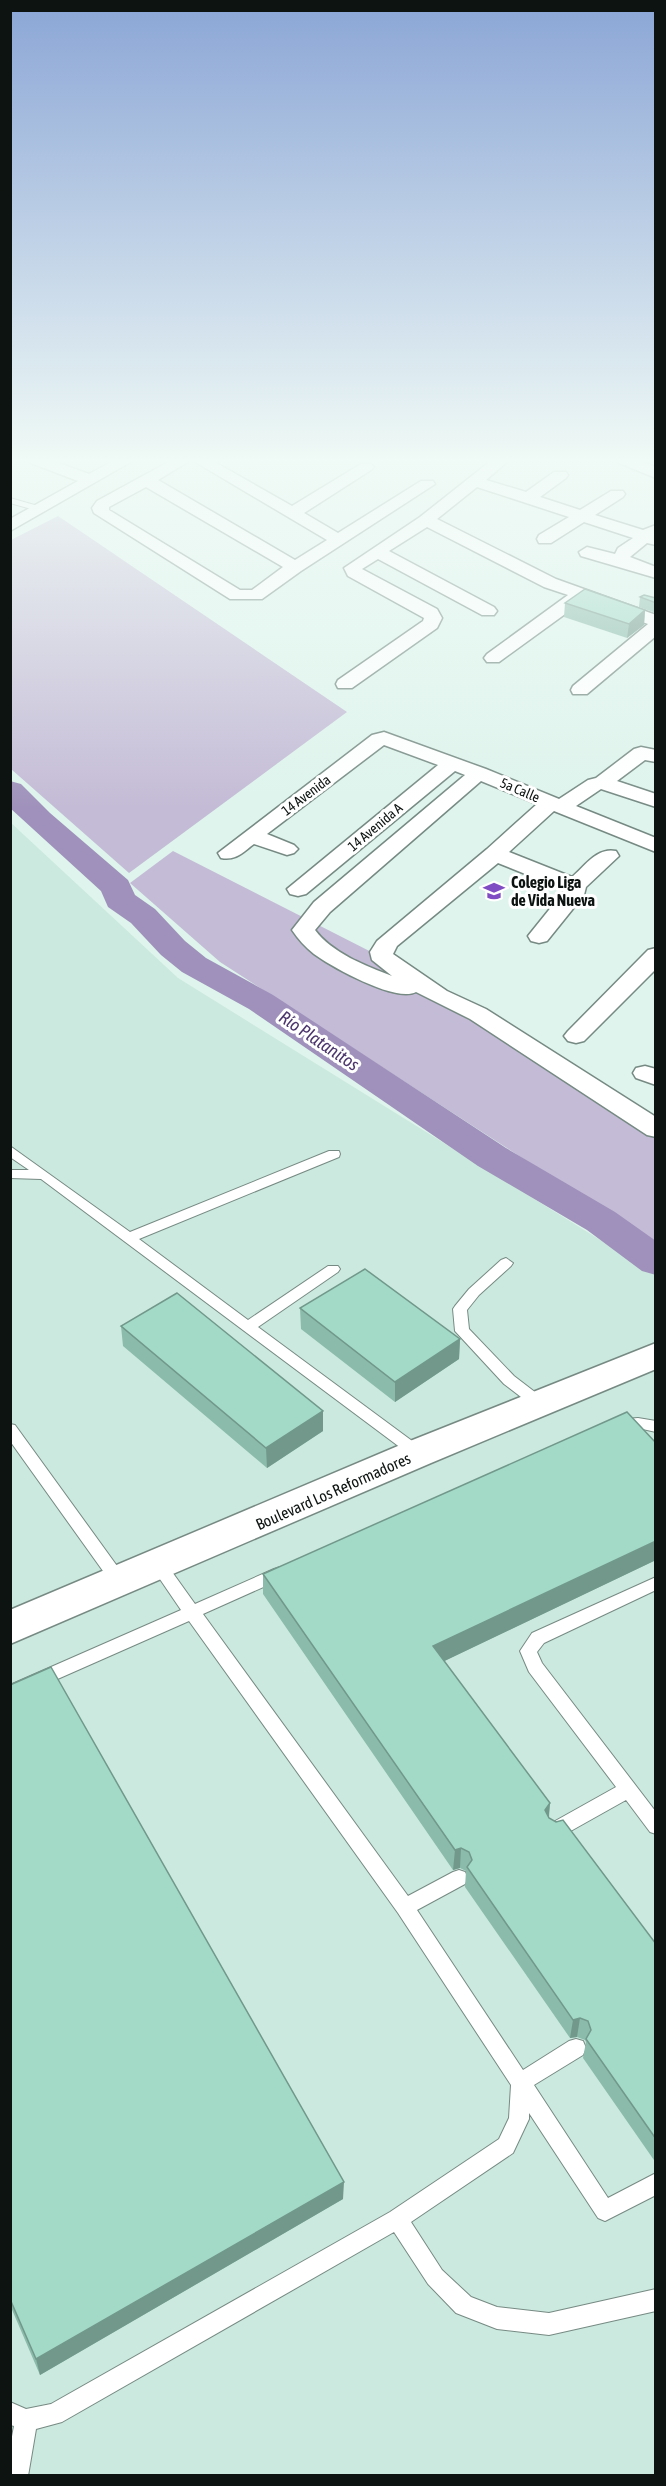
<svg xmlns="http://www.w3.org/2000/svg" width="666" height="2486" font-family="'Asap Condensed',sans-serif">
<rect width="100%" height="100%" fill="#def4ec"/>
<path fill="#cbe9de" d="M10,822L178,978L655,1274V2475H11Z"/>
<path fill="#c4bbd6" d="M58,516L347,712L129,873L11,769V540Z
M173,851L495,1015L655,1119V1244L220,962L130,883Z"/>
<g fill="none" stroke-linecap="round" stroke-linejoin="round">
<path fill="#9f91bb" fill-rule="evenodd" d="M10,781L21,784L50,813L128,880L135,895L155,909L185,941L206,958L273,995L506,1148L615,1212L656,1241V1275L642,1271L587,1230L478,1166L249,1009L182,972L161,955L131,923L108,907L101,891L10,808Z"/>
<defs>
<path id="lane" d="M10,498L45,508L46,510L42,512L10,503Z
M10,1146L130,1232L329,1151H339L340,1154L339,1157L139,1239L248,1320L328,1266H338L340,1269L338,1272L258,1327L423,1449L426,1453L423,1457H413L41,1179L10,1178V1170H29L10,1157Z
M506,1258L513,1263L511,1266L479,1295L467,1310L469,1329L514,1376L544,1399L546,1403L544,1407H534L504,1384L455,1331L453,1309L455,1306L469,1289L501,1260Z
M638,1418L656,1421V1432L638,1428H613L611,1424L613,1420Z
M10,1424L15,1425L125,1577L127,1581L125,1585L119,1587L113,1585L10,1441Z
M159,1560L165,1562L195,1604L274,1569L280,1567L286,1569L288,1573L286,1577L203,1614L408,1896L453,1872L459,1870L465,1872L468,1878L465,1884L417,1910L523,2070L569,2041L576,2039L583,2041L586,2048L583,2055L534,2085L608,2198L656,2173V2195L605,2221L598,2218L529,2113V2119L513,2153L411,2222L442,2270L471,2297L497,2307L549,2313L656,2289V2311L549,2335L497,2329L456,2313L428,2284L394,2232L62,2422L36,2429L28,2476H10V2447L14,2426L10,2425V2402L26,2409L51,2404L390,2212L499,2139L509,2118L511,2085L398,1913L189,1621L10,1700V1685L181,1610L151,1566L153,1562Z
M656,1577V1590L544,1643L537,1652L542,1663L656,1812V1834L650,1832L626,1800L560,1837L554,1839L548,1837L545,1831L548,1825L616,1787L529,1672L520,1651L532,1633Z"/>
<path id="street" d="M28,460H50L89,474L115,460H134L10,531V519L78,481L31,463Z
M172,460H191L158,480L295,560L327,540L192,460H211L292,506L361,464H371L374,467L371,470L304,513L338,533L421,481H433L435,484L301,571L262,599H230L94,513L92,508L97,501ZM146,487L283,567L252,590H240L109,510V507Z
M492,460H509L486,480L526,492L554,472H566L568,475L566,478L540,497L580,510L611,491H623L625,494L623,497L595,515L643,530L656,525V545L647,543L630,557L656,567V578L581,556L579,552L587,547L615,554L618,548L633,538L584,522L551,543H539L537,539L539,535L569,517L477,487L437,519L556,579L656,615V636L587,694H573L571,690L573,686L648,624L583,601L499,662H487L484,658L487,654L568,595L544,587L427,527L389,551L494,607L497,611L494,615H482L378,559L362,569L437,609L442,618L437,628L352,688H338L336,684L338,680L423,621L424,618L348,576L344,568L420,517Z
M616,460H637L656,467V478L619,463Z
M384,732L486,769L559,799L588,780L596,778L634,749L641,747L656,750V762L645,760L617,781L656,794V807L601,789L576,806L656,838V852L554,811L509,852L572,877C585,866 597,847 616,851L619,856L586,887L584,895L547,941L539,943L531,941L528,936L565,890L498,863L397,946L393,954L447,991L486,1009L656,1117V1137L647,1135L470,1019L416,992C396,1003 332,967 314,954C305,947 298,939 292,930L314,902L465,775L455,771L306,894L298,896L290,894L287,889L438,765L384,745L267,834L294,845L298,849L294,853L287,855L254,844C243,852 236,861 221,858L218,853L372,735ZM481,781L537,804L487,849L377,941L370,952L372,960L392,976C366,966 332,953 315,930L330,912Z
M656,948V969L584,1041L576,1043L568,1041L564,1036L568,1031L648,950Z
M645,1066L656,1069V1085L636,1078L633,1073L636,1068Z"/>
<path id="secondary" d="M656,1343V1369L431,1463L10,1644V1610L405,1443Z"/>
</defs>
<use href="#lane" stroke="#768a83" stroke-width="2"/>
<use href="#street" stroke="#768a83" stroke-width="3"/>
<use href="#secondary" stroke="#768a83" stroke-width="3"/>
<use href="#lane" fill="#fff" fill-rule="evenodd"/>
<use href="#street" fill="#fff" fill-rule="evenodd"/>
<use href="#secondary" fill="#fff" fill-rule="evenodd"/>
</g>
<path fill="#8bbbab" d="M640,597L656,598V613L639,607Z
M565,603L645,610L644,625L627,638L564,617Z
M300,1308L460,1339L459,1359L395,1402L301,1329Z
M121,1326L323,1411V1431L267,1468L123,1346Z
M656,1560L444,1661L550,1803L549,1818L656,1944V2163L583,2058L586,2042L585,2040L577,2037L570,2038L465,1887L466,1871L460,1868L453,1870L263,1594V1574Z
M10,1685L343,2199L40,2375L10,2305Z"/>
<path fill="#71988b" d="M645,610L644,625L627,638L629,624Z
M460,1339L459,1359L395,1402V1382Z
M323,1411V1431L267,1468L266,1448Z
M656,1541V1560L432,1667L433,1646Z
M550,1803L548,1823L545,1810Z
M461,1848L460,1868L453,1870L455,1850Z
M580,2018L577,2037L570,2038L573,2020Z
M344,2182L343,2199L40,2375L36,2359Z"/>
<path fill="#a2d9c7" stroke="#71988b" stroke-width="1.5" d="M585,589L645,610L629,624L565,603Z
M644,595L656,598V603L640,597Z
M365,1269L460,1339L395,1382L300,1308Z
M177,1293L323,1411L266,1448L121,1326Z
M627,1412L656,1443V1541L433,1646L550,1803L545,1810L549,1818L556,1822L563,1820L656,1944V2139L586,2039L591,2030L588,2021L580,2018L573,2020L467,1867L472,1860L469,1852L461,1848L455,1850L263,1574Z
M51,1667L344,2182L36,2359L10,2299V1685Z"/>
<linearGradient id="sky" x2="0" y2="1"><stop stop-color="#8ba6d6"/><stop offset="0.57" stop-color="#f0faf6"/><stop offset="1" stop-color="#f0faf6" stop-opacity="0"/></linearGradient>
<rect width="666" height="808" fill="url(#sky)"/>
<defs>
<symbol id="school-bare" viewBox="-9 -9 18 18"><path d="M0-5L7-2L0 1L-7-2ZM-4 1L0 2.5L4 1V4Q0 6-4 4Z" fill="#804cc3" stroke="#fff" stroke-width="2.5" paint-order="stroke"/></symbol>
</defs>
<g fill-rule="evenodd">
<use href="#school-bare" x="479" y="876" width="30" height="30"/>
</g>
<g text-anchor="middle" stroke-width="6" stroke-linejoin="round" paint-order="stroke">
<g font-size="14" fill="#0c1311" stroke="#fff">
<text transform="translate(520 790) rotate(23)" y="5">5a Calle</text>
<text transform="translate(306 795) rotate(-37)" y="5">14 Avenida</text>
<text transform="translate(375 827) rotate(-40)" y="5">14 Avenida A</text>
</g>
<g font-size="16" font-weight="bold" fill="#0c1311" stroke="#fff" text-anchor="start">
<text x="511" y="888">Colegio Liga<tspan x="511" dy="18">de Vida Nueva</tspan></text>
</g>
<g font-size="16" fill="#0c1311" stroke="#fff">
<text transform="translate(333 1491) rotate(-24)" y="6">Boulevard Los Reformadores</text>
</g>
<g font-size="18" font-style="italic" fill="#4c366d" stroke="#fff">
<text transform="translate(319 1041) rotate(34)" y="6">Río Platanitos</text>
</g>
</g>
<rect width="666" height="2486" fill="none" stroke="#0c1311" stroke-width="24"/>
</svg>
